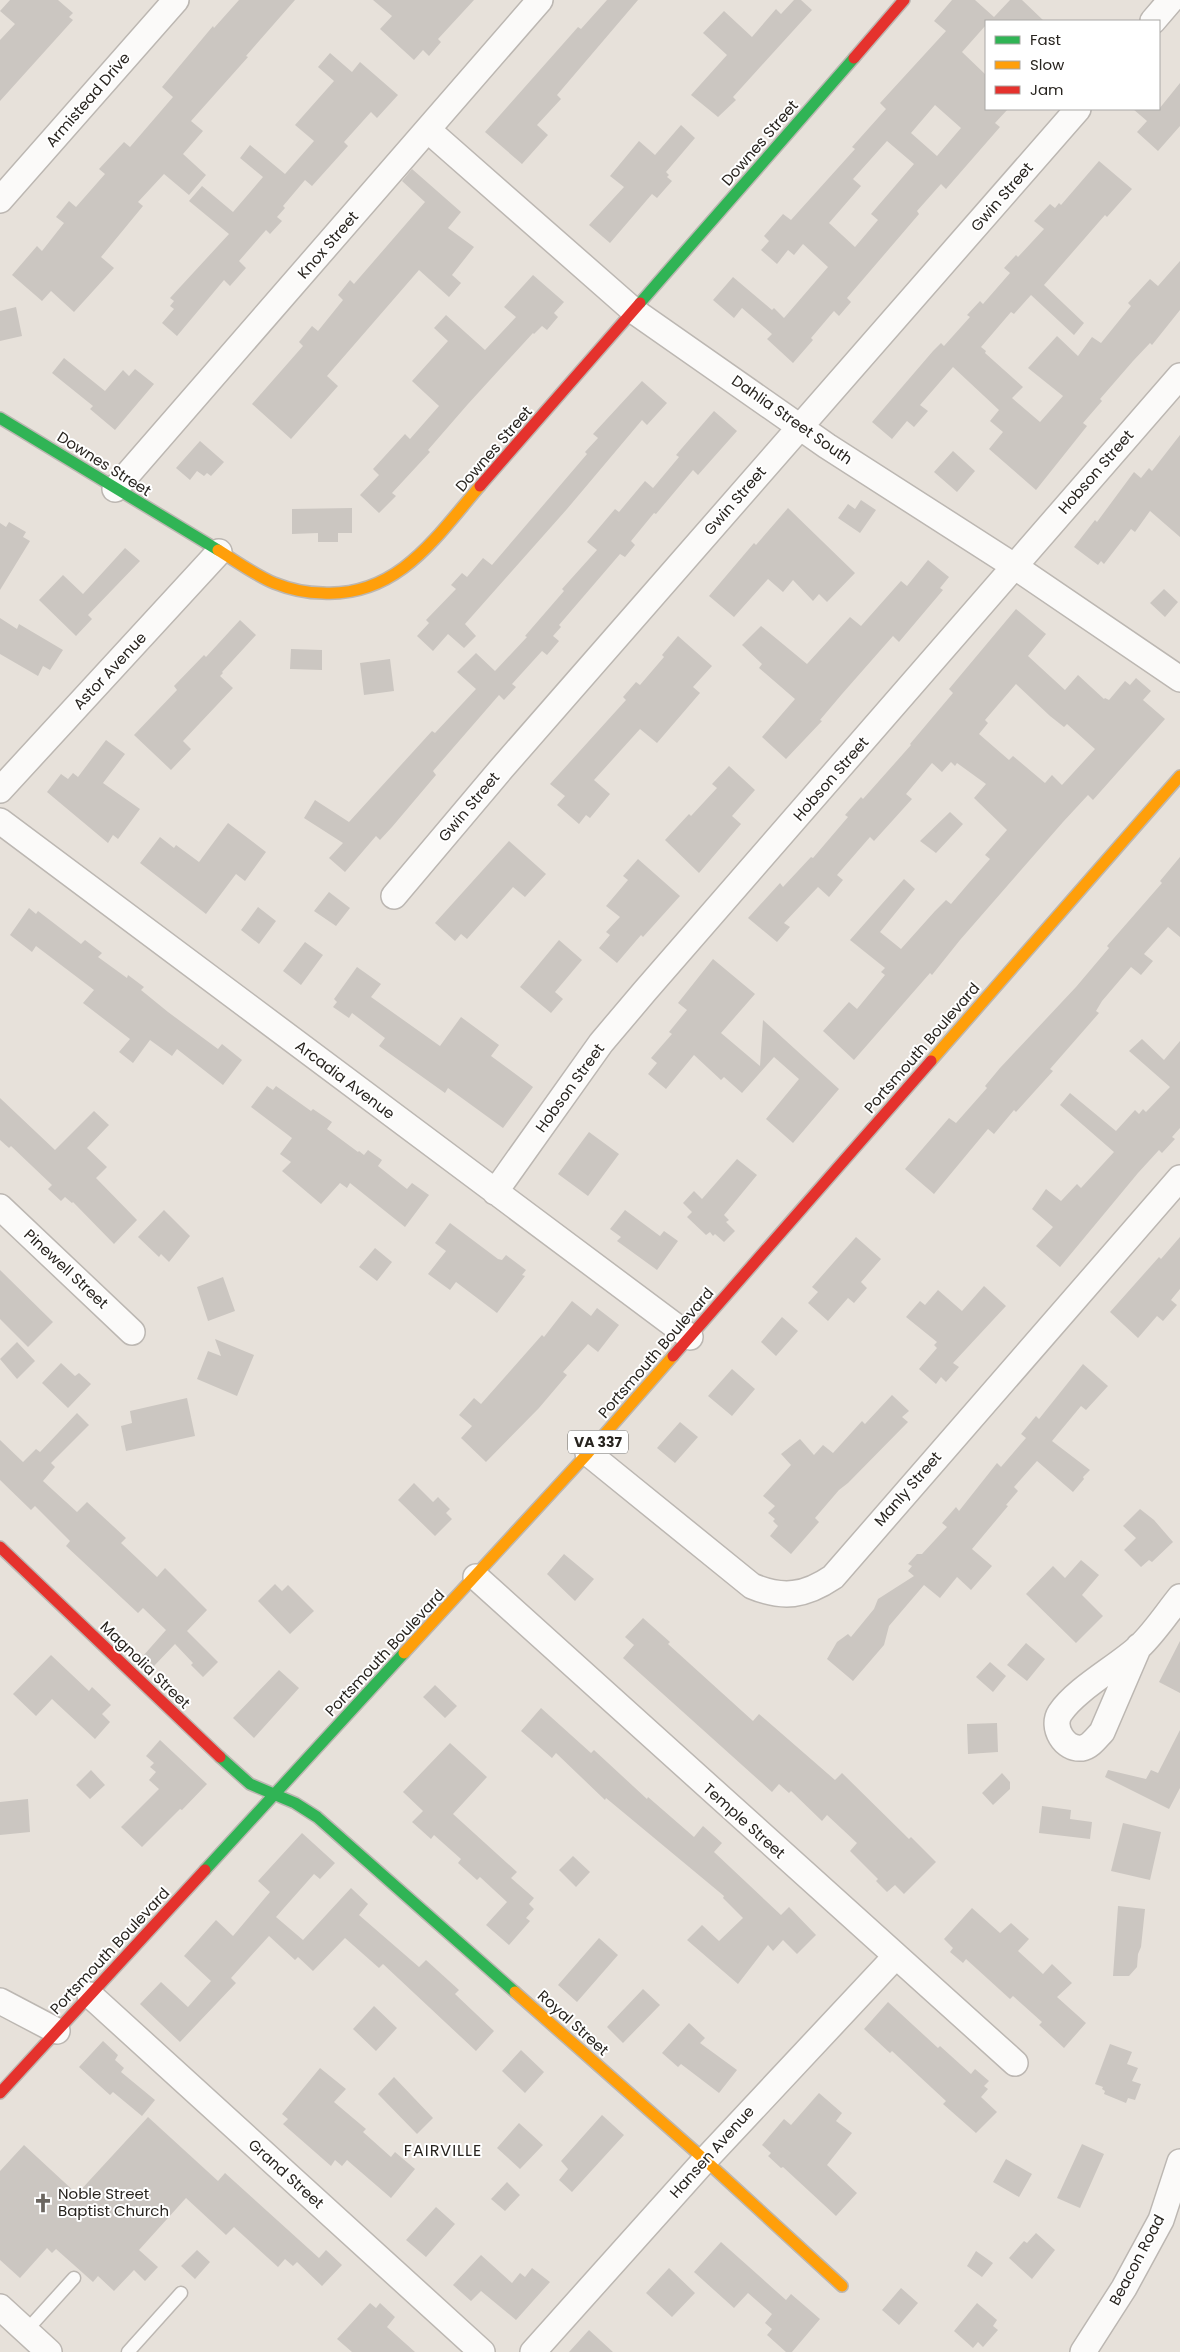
<svg xmlns="http://www.w3.org/2000/svg" width="1180" height="2352" font-family="Poppins,sans-serif">
<rect width="100%" height="100%" fill="#e7e1da"/>
<path fill="#cbc6c1" fill-rule="evenodd" d="M10,0H58L73,13L69,17L73,20L0,101V40L15,24L0,11Z
M239,0H295L246,56L248,57L191,121L203,131L183,154L206,175L189,195L164,174L138,202L143,206L101,257L114,268L74,312L51,291L42,301L12,275L37,246L42,251L64,223L56,217L69,201L76,207L105,174L99,169L124,142L130,147L173,97L162,87L213,26L214,28Z
M373,0H474L438,39L441,42L429,56L423,50L414,60L380,29L392,16Z
M607,0H638L557,95L561,99L537,125L548,135L522,164L485,132L578,27L581,29Z
M794,0H801L812,10L733,97L736,100L718,117L691,95L727,55L703,33L724,11L752,37L776,9L781,14Z
M952,0H975L994,17L1010,0H1022L1044,21H986V25L962,52L986,75V109H1008L995,123L1000,127L946,189L941,184L917,211L919,214L847,298L851,302L839,316L834,311L811,338L813,340L793,363L767,339L772,334L742,308L734,318L713,300L733,277L772,310L774,308L784,318L828,267L803,244L794,255L788,250L777,264L761,250L769,241L764,236L783,214L791,220L855,149L852,147L886,109L880,103L946,31L934,21ZM935,105L961,128L937,156L911,133ZM887,141L914,164L871,214L878,220L855,247L829,223L861,186L853,179Z
M330,53L352,72L360,62L398,95L377,118L371,112L344,142L348,146L312,186L305,180L283,206L285,208L277,217L282,221L270,234L266,230L239,261L246,268L230,286L224,280L177,336L162,323L174,309L170,306L174,301L170,298L229,234L189,201L202,186L233,212L263,177L240,158L250,145L285,174L314,141L295,125L334,81L318,67Z
M1180,83V126L1158,151L1137,132L1147,121L1133,109H1159Z
M681,125L695,138L666,172L669,175L667,177L672,181L657,198L652,194L610,243L589,225L624,187L610,176L639,141L655,155Z
M1099,161L1132,189L1107,217L1105,215L1044,285L1084,323L1074,335L1031,295L1014,314L1011,312L981,347L986,351L985,353L1023,387L1012,398L1040,422L1063,396L1028,368L1057,336L1078,356L1092,337L1101,343L1131,306L1128,303L1150,279L1158,286L1180,261V310L1152,345L1150,343L1133,361L1100,399L1102,401L1083,423L1087,426L1036,490L989,449L1003,432L990,421L999,410L953,367L920,405L928,411L914,427L907,421L892,439L872,422L933,351L941,343L944,346L970,317L967,315L980,301L983,304L1010,273L1004,268L1016,255L1018,257L1044,229L1034,221L1050,204L1055,208L1059,203L1061,205Z
M412,169L461,212L448,228L474,247L452,275L461,283L449,297L419,270L327,376L338,386L291,439L252,404L303,346L299,342L312,326L318,331L343,300L338,295L350,280L354,284L425,202L402,181Z
M533,275L564,302L554,313L558,317L547,330L542,326L534,334L533,333L468,404L428,450L430,452L392,493L396,496L379,513L360,495L379,475L373,469L405,434L410,439L439,406L412,381L448,341L434,328L446,315L485,350L516,317L504,307Z
M16,307L22,336L0,341V311Z
M64,358L105,391L123,370L129,376L135,369L154,384L115,430L90,409L93,406L52,373Z
M642,381L667,403L647,425L642,420L567,509L465,624L476,636L464,648L448,634L433,651L417,636L429,623L426,620L456,589L451,585L462,573L467,577L483,558L492,565L587,454L585,452L598,438L593,434Z
M714,411L737,431L698,475L693,470L656,514L654,513L631,541L635,545L625,557L620,554L559,625L561,627L553,636L559,641L547,655L542,651L512,684L516,687L504,700L499,695L433,771L436,775L392,827L380,840L376,836L345,872L329,858L343,843L304,818L315,800L349,822L432,731L435,733L476,689L457,672L476,653L495,671L527,637L525,636L564,591L562,589L597,550L587,542L615,509L619,512L645,481L653,488L679,457L676,455Z
M1180,435V537L1150,511L1135,532L1131,529L1104,564L1101,561L1098,565L1074,547L1095,520L1097,522L1134,472L1141,478L1149,468L1152,471Z
M200,441L224,462L211,476L207,473L204,476L197,471L190,480L176,468Z
M953,451L975,471L957,492L934,472Z
M861,500L876,510L860,533L838,518L848,504L855,509Z
M352,508V533H338V542H318V533L292,534V509Z
M788,508L855,573L827,602L819,594L813,601L793,580L783,592L768,579L734,617L709,596L754,543L756,545Z
M9,522L26,532L23,537L30,541L0,590V523L6,527Z
M125,548L140,561L88,615L92,619L76,636L39,600L63,575L83,594Z
M928,560L949,577L940,588L943,590L899,642L893,636L842,694L820,720L822,721L786,759L762,737L795,699L759,668L762,664L742,645L761,626L807,664L850,617L861,626L901,581L907,586Z
M1164,589L1178,602L1165,617L1150,603Z
M1016,609L1046,634L1028,656L1065,690L1078,675L1104,699L1105,698L1109,700L1125,681L1130,685L1136,678L1151,691L1143,700L1165,719L1093,800L1088,795L1063,822L960,940L932,975L930,973L854,1060L823,1031L849,1002L857,1009L885,975L881,972L885,968L850,940L904,879L915,889L880,932L901,949L935,911L946,900L951,904L968,884L990,859L985,855L1007,830L974,798L986,784L957,763L955,766L951,762L942,772L932,763L906,794L912,799L874,841L870,837L837,875L843,880L829,897L818,887L784,923L790,927L777,942L748,918L780,883L783,887L811,857L813,858L848,817L845,815L861,797L863,799L911,745L910,744L953,693L949,689ZM1016,684L1050,716L1064,727L1067,724L1095,749L1062,785L1052,775L1045,783L1013,756L1009,760L979,734L988,723L985,720Z
M0,618L17,629L19,624L63,650L50,670L43,666L38,676L0,654Z
M240,620L256,635L222,672L223,673L220,676L233,688L183,741L191,749L171,770L134,735L177,690L174,686L204,655L206,657Z
M678,636L712,666L693,687L700,693L657,743L640,729L594,780L610,794L590,818L586,815L579,824L557,805L565,796L550,784L626,700L623,697L636,682L640,685L664,657L662,655Z
M291,649L322,650V670L290,669Z
M390,659L394,691L364,695L360,663Z
M106,740L125,754L103,783L140,809L118,839L113,835L108,843L47,792L61,774L68,779L73,773L78,777Z
M729,766L755,790L732,816L741,824L699,873L665,840L689,814L691,816L717,788L712,784Z
M950,812L963,824L936,853L920,841Z
M228,823L266,852L245,881L236,874L206,914L140,863L160,837L174,848L176,845L199,862Z
M509,841L546,874L525,897L513,887L467,939L461,934L455,941L435,923Z
M1180,857V937L1168,927L1144,954L1153,961L1141,975L1131,967L1102,1001L1096,1011L1099,1013L1050,1069L1053,1071L1016,1112L1014,1110L994,1134L988,1129L934,1194L905,1169L949,1118L956,1123L987,1088L985,1086L1000,1068L1076,987L1109,948L1107,946L1162,883L1160,881Z
M638,859L680,896L643,937L641,935L617,963L599,948L610,935L606,932L620,917L606,906L628,880L623,876Z
M329,892L350,908L336,926L314,911Z
M258,907L276,921L259,944L241,930Z
M29,908L36,914L38,911L81,944L85,940L102,953L98,957L127,978L128,975L144,987L141,990L168,1012L218,1049L222,1044L242,1060L223,1085L177,1049L172,1056L150,1040L133,1063L119,1052L130,1039L83,1003L94,990L36,946L32,952L10,935Z
M559,940L582,960L555,992L563,999L551,1013L520,987Z
M305,942L323,955L301,985L283,971Z
M713,959L755,994L721,1033L760,1066L763,1020L839,1089L793,1143L766,1119L799,1079L774,1057L742,1093L724,1077L721,1080L694,1055L666,1089L648,1074L657,1063L651,1058L672,1034L669,1032L687,1010L678,1003Z
M357,967L381,984L371,997L440,1046L461,1017L499,1045L491,1056L533,1087L503,1128L448,1088L445,1093L379,1046L385,1038L352,1013L349,1018L333,1007L337,1002L334,999Z
M1142,1039L1164,1060L1180,1041V1128L1172,1137L1175,1139L1162,1153L1159,1150L1138,1173L1060,1267L1036,1246L1053,1227L1032,1209L1046,1189L1061,1201L1077,1184L1081,1188L1114,1152L1060,1105L1070,1093L1116,1131L1135,1110L1139,1114L1143,1109L1146,1112L1170,1087L1129,1051Z
M267,1086L273,1090L276,1086L311,1111L313,1109L332,1122L327,1129L358,1152L359,1151L364,1155L368,1150L382,1160L378,1166L407,1189L412,1183L429,1195L405,1227L350,1183L347,1188L340,1183L321,1204L282,1171L291,1162L280,1154L292,1138L251,1107Z
M0,1098L55,1150L94,1111L109,1125L87,1148L107,1167L96,1178L137,1220L114,1244L73,1202L72,1203L65,1197L61,1201L48,1189L52,1185L11,1146L9,1148L0,1140Z
M589,1132L619,1154L588,1196L558,1174Z
M737,1159L757,1175L724,1215L729,1220L726,1222L735,1231L724,1242L715,1234L713,1236L710,1232L706,1235L687,1217L692,1212L683,1203L694,1191L702,1199Z
M164,1210L190,1236L169,1262L161,1254L159,1257L138,1237Z
M625,1210L660,1236L664,1231L678,1241L657,1270L617,1241L621,1237L610,1229Z
M450,1223L498,1259L502,1260L506,1255L526,1270L522,1275L525,1276L497,1313L456,1282L450,1290L428,1274L446,1251L435,1243Z
M856,1237L881,1259L861,1282L867,1288L854,1303L848,1298L828,1321L808,1303L818,1292L812,1287Z
M1180,1237V1289L1171,1300L1177,1305L1163,1321L1157,1316L1138,1338L1110,1312L1159,1257L1161,1259Z
M375,1248L392,1262L377,1281L359,1267Z
M0,1270L53,1322L28,1347L0,1319Z
M223,1277L235,1311L208,1321L197,1287Z
M984,1286L1006,1306L953,1363L959,1367L946,1382L941,1377L936,1384L919,1369L937,1348L934,1345L937,1342L906,1317L920,1301L925,1305L938,1290L962,1311Z
M572,1301L591,1316L597,1308L619,1325L598,1352L588,1344L563,1372L567,1375L539,1408L486,1462L461,1438L472,1426L459,1415L474,1398L481,1404L542,1335L544,1337Z
M782,1317L798,1331L776,1356L761,1342Z
M215,1339L254,1355L237,1396L197,1379L208,1351L221,1356Z
M17,1342L35,1361L17,1379L0,1359Z
M61,1363L75,1376L79,1373L91,1384L68,1408L42,1383Z
M1083,1364L1108,1386L1086,1410L1081,1406L1052,1441L1090,1470L1083,1477L1084,1479L1073,1492L1037,1461L1014,1487L1018,1491L1006,1505L1008,1506L972,1549L992,1566L971,1590L957,1577L940,1598L924,1585L889,1626L884,1645L853,1681L827,1659L837,1642L848,1634L851,1637L874,1609L878,1599L914,1576L908,1571L912,1566L908,1564L917,1554H922L947,1527L942,1523L956,1507L959,1511L997,1463L1001,1467L1026,1438L1021,1434L1036,1416L1039,1419Z
M732,1369L755,1389L732,1416L708,1396Z
M892,1395L909,1411L902,1417L908,1422L848,1483L839,1490L815,1518L819,1522L791,1554L770,1536L778,1526L773,1521L775,1519L768,1513L775,1506L763,1496L791,1465L781,1454L800,1439L814,1455L823,1445L833,1453L862,1421L865,1424Z
M187,1398L195,1436L126,1451L121,1426L132,1423L130,1411Z
M77,1413L89,1425L51,1463L55,1467L43,1481L77,1512L87,1502L126,1538L121,1543L157,1577L165,1568L207,1610L187,1631L218,1662L203,1677L191,1665L193,1663L175,1644L154,1666L143,1656L166,1630L143,1608L138,1613L66,1546L70,1541L35,1506L31,1510L0,1480V1440L23,1462L36,1449L40,1452Z
M680,1422L698,1437L675,1463L657,1448Z
M414,1483L433,1502L438,1497L450,1509L446,1513L452,1519L435,1536L398,1500Z
M1140,1509L1154,1520L1173,1542L1152,1562L1149,1560L1141,1567L1124,1550L1136,1538L1123,1526Z
M564,1554L594,1579L575,1601L547,1574Z
M1081,1560L1099,1575L1082,1595L1103,1616L1076,1643L1026,1594L1053,1566L1065,1578Z
M275,1584L282,1591L288,1585L314,1611L290,1634L258,1601Z
M643,1618L670,1642L668,1644L753,1721L759,1714L835,1780L842,1773L909,1839L911,1837L936,1862L904,1894L895,1885L887,1892L876,1881L878,1879L850,1851L857,1843L827,1815L822,1821L791,1791L789,1793L779,1784L772,1792L623,1658L634,1645L625,1637Z
M1180,1641V1693L1159,1682Z
M1026,1643L1045,1659L1027,1681L1007,1665Z
M51,1655L89,1691L92,1687L111,1705L102,1714L110,1722L95,1739L52,1699L36,1716L13,1694Z
M990,1662L1006,1676L993,1692L976,1677Z
M279,1670L299,1688L254,1738L233,1718Z
M435,1685L457,1706L445,1718L423,1697Z
M541,1708L591,1753L594,1750L647,1799L648,1797L694,1837L703,1826L722,1843L714,1852L781,1915L789,1907L816,1935L797,1954L783,1940L773,1951L768,1945L738,1984L687,1940L702,1925L719,1941L743,1918L723,1898L724,1896L606,1798L605,1800L556,1753L552,1758L521,1731Z
M997,1723L998,1752L968,1754L967,1724Z
M1180,1730V1788L1169,1809L1105,1777L1108,1770L1146,1779L1151,1770L1158,1773Z
M160,1740L207,1784L182,1810L180,1809L142,1847L121,1827L159,1789L149,1780L156,1772L150,1767L154,1763L146,1756Z
M450,1743L487,1777L453,1814L517,1872L511,1878L534,1898L529,1904L534,1909L526,1918L530,1921L509,1945L486,1925L507,1902L480,1877L477,1880L458,1863L461,1859L434,1835L431,1839L412,1822L423,1811L403,1792Z
M91,1770L105,1785L90,1799L76,1785Z
M1002,1773L1010,1782V1789L993,1805L982,1793Z
M28,1799L30,1832L0,1835V1802Z
M1042,1806L1071,1810L1070,1819L1092,1822L1090,1839L1039,1833Z
M1123,1823L1161,1832L1150,1880L1111,1871Z
M302,1833L335,1863L320,1879L314,1874L276,1917L303,1940L351,1888L368,1904L359,1915L419,1967L426,1960L459,1990L455,1994L494,2031L476,2051L383,1964L379,1968L345,1938L313,1971L298,1957L295,1960L269,1936L231,1978L236,1983L180,2042L140,2004L161,1982L188,2007L211,1981L184,1956L216,1920L233,1936L270,1892L258,1881Z
M573,1856L590,1872L576,1887L559,1870Z
M1118,1906L1145,1909L1141,1947L1138,1954L1137,1967L1129,1976H1113Z
M972,1908L1000,1933L1011,1923L1029,1939L1018,1951L1043,1974L1052,1964L1072,1983L1057,1997L1086,2023L1064,2048L1039,2025L1042,2022L1013,1996L1010,1999L966,1959L963,1963L950,1952L953,1948L944,1939Z
M599,1938L618,1955L577,2002L558,1985Z
M643,1989L660,2005L623,2043L607,2027Z
M888,2002L938,2048L940,2046L971,2074L975,2069L989,2081L984,2086L988,2089L981,2097L997,2112L976,2133L943,2104L946,2101L892,2051L890,2053L864,2029Z
M374,2006L397,2028L376,2051L353,2029Z
M689,2023L705,2038L700,2043L737,2070L719,2093L681,2064L678,2067L662,2053Z
M103,2041L118,2055L115,2060L124,2068L121,2072L155,2100L142,2116L113,2092L110,2095L79,2067Z
M1110,2044L1132,2052L1127,2064L1138,2068L1132,2081L1141,2084L1135,2100L1128,2098L1126,2103L1104,2094L1105,2091L1102,2089L1103,2087L1095,2084Z
M521,2050L544,2072L525,2093L502,2071Z
M320,2068L346,2089L334,2102L366,2129L363,2132L391,2157L395,2152L415,2169L391,2198L347,2160L342,2166L335,2160L331,2166L283,2124L288,2119L282,2114Z
M394,2077L433,2118L417,2134L378,2094Z
M819,2093L842,2113L836,2121L852,2133L827,2165L857,2193L836,2216L783,2167L781,2168L768,2156L771,2153L762,2145L784,2119L791,2125Z
M602,2115L624,2135L572,2192L559,2180L568,2169L561,2161Z
M148,2117L218,2181L225,2173L319,2258L326,2250L342,2265L322,2286L297,2262L293,2266L285,2259L278,2267L234,2227L226,2235L186,2198L139,2250L158,2267L145,2281L134,2270L114,2291L98,2276L93,2282L56,2249L52,2253L47,2248L20,2278L0,2260V2171L24,2145L77,2194Z
M519,2123L543,2145L520,2169L497,2148Z
M1082,2144L1104,2154L1080,2208L1057,2198Z
M1006,2159L1032,2174L1019,2197L993,2182Z
M507,2182L520,2195L505,2211L491,2199Z
M436,2207L455,2224L426,2257L406,2240Z
M1036,2233L1055,2250L1032,2279L1009,2258L1024,2241L1027,2243Z
M721,2242L786,2300L791,2294L820,2319L792,2352H786L767,2335L772,2329L765,2323L772,2314L748,2293L734,2308L694,2272Z
M197,2250L210,2262L195,2279L181,2266Z
M976,2251L993,2263L982,2277L967,2266Z
M481,2255L512,2283L520,2273L525,2277L532,2268L550,2282L516,2320L481,2291L471,2301L453,2285Z
M669,2268L695,2293L672,2317L646,2293Z
M901,2288L918,2303L899,2325L882,2310Z
M370,2303L376,2308L380,2303L395,2317L387,2327L415,2352H352L337,2339Z
M977,2303L997,2320L993,2326L998,2330L983,2347L978,2342L973,2348L954,2331Z
M589,2330L613,2352H569Z"/>
<g fill="none" stroke-linecap="round" stroke-linejoin="round">
<defs>
<path id="lane" d="M26,2331L74,2278
M128,2352L181,2293"/>
<path id="street" d="M1153,21L1171,0
M428,130L634,311L827,446L1014,566L1180,679
M0,200L176,0
M115,489L540,0
M0,790L219,552
M0,821L690,1337
M394,896L502,768L1078,109
M495,1192L601,1043L645,991L1180,376
M0,1207L132,1332
M588,1453L752,1586C783,1599 805,1596 833,1577L1180,1178
M476,1577L1015,2063
M1139,1646L1102,1732C1097,1737 1090,1747 1082,1748C1064,1750 1051,1727 1060,1713C1076,1689 1117,1667 1139,1647C1154,1633 1167,1613 1180,1597
M90,1995L482,2352
M0,2001L57,2031
M0,2307L49,2352
M533,2352L705,2160L895,1957
M1083,2352L1124,2288L1161,2220L1180,2162"/>
<path id="fast" d="M640,303L854,58
M0,418L218,550
M220,1757L250,1784L295,1803L317,1817L515,1992
M205,1870L404,1653"/>
<path id="slow" d="M218,550C236,561 255,575 274,583C289,589 307,593 323,593C398,597 436,537 480,486
M931,1061L1180,776
M404,1653L588,1453L673,1356
M515,1992L705,2160L842,2286"/>
<path id="jam" d="M854,58L904,0
M480,486L640,303
M673,1356L931,1061
M0,1547L220,1757
M0,2093L205,1870"/>
</defs>
<use href="#lane" stroke="#bcb7b2" stroke-width="15"/>
<use href="#street" stroke="#bcb7b2" stroke-width="28"/>
<use href="#fast" stroke="#bcb7b2" stroke-width="14"/>
<use href="#slow" stroke="#bcb7b2" stroke-width="14"/>
<use href="#jam" stroke="#bcb7b2" stroke-width="14"/>
<use href="#lane" stroke="#fbfaf9" stroke-width="12"/>
<use href="#street" stroke="#fbfaf9" stroke-width="25"/>
<use href="#fast" stroke="#30b455" stroke-width="11"/>
<use href="#slow" stroke="#ff9f0a" stroke-width="11"/>
<use href="#jam" stroke="#e5322d" stroke-width="11"/>
</g>
<defs>
<symbol id="church-bare" viewBox="-9 -9 18 18"><path d="M-1.2-6h2.4v3.5h3.3v2.4h-3.3V6h-2.4V-.1h-3.3v-2.4h3.3Z" fill="#6b6660" stroke="#fff" stroke-width="2.5" paint-order="stroke"/></symbol>
</defs>
<g fill-rule="evenodd">
<use href="#church-bare" x="29" y="2189" width="28" height="28"/>
</g>
<g text-anchor="middle" stroke-width="4" stroke-linejoin="round" paint-order="stroke">
<rect fill="#fff" stroke="#686662" stroke-width="1" x="568" y="1430.5" width="60" height="23" rx="4"/>
<g font-size="14" font-weight="bold" fill="#28241f">
<text x="598" y="1447">VA 337</text>
</g>
<g font-size="15" fill="#28241f" stroke="#fff">
<text transform="translate(88 100) rotate(-49)" y="5">Armistead Drive</text>
<text transform="translate(760 143) rotate(-49)" y="5">Downes Street</text>
<text transform="translate(1002 197) rotate(-49)" y="5">Gwin Street</text>
<text transform="translate(328 245) rotate(-49)" y="5">Knox Street</text>
<text transform="translate(792 420) rotate(35)" y="5">Dahlia Street South</text>
<text transform="translate(494 449) rotate(-49)" y="5">Downes Street</text>
<text transform="translate(104 464) rotate(32)" y="5">Downes Street</text>
<text transform="translate(1096 472) rotate(-49)" y="5">Hobson Street</text>
<text transform="translate(735 501) rotate(-49)" y="5">Gwin Street</text>
<text transform="translate(110 671) rotate(-47)" y="5">Astor Avenue</text>
<text transform="translate(831 779) rotate(-49)" y="5">Hobson Street</text>
<text transform="translate(469 807) rotate(-50)" y="5">Gwin Street</text>
<text transform="translate(922 1048) rotate(-49)" y="5">Portsmouth Boulevard</text>
<text transform="translate(345 1080) rotate(37)" y="5">Arcadia Avenue</text>
<text transform="translate(570 1088) rotate(-54)" y="5">Hobson Street</text>
<text transform="translate(66 1269) rotate(43)" y="5">Pinewell Street</text>
<text transform="translate(656 1353) rotate(-49)" y="5">Portsmouth Boulevard</text>
<text transform="translate(908 1489) rotate(-49)" y="5">Manly Street</text>
<text transform="translate(385 1653) rotate(-47)" y="5">Portsmouth Boulevard</text>
<text transform="translate(145 1665) rotate(44)" y="5">Magnolia Street</text>
<text transform="translate(744 1821) rotate(42)" y="5">Temple Street</text>
<text transform="translate(110 1951) rotate(-47)" y="5">Portsmouth Boulevard</text>
<text transform="translate(573 2023) rotate(42)" y="5">Royal Street</text>
<text transform="translate(712 2152) rotate(-48)" y="5">Hansen Avenue</text>
<text transform="translate(286 2174) rotate(42)" y="5">Grand Street</text>
<text transform="translate(1137 2260) rotate(-62)" y="5">Beacon Road</text>
</g>
<g font-size="15" fill="#28241f" stroke="#fff" text-anchor="start">
<text x="58" y="2199">Noble Street<tspan x="58" dy="17">Baptist Church</tspan></text>
</g>
<g font-size="16" letter-spacing="1" fill="#28241f" stroke="#fff">
<text x="443" y="2156">FAIRVILLE</text>
</g>
</g>
<rect x="985" y="20" width="175" height="90" fill="#ffffff" stroke="#a9a7a5"/>
<rect x="995" y="36" width="25" height="8" fill="#30b455" stroke="#a9a7a5"/>
<text x="1030" y="45" font-size="15" fill="#28241f">Fast</text>
<rect x="995" y="61" width="25" height="8" fill="#ff9f0a" stroke="#a9a7a5"/>
<text x="1030" y="70" font-size="15" fill="#28241f">Slow</text>
<rect x="995" y="86" width="25" height="8" fill="#e5322d" stroke="#a9a7a5"/>
<text x="1030" y="95" font-size="15" fill="#28241f">Jam</text>
</svg>
